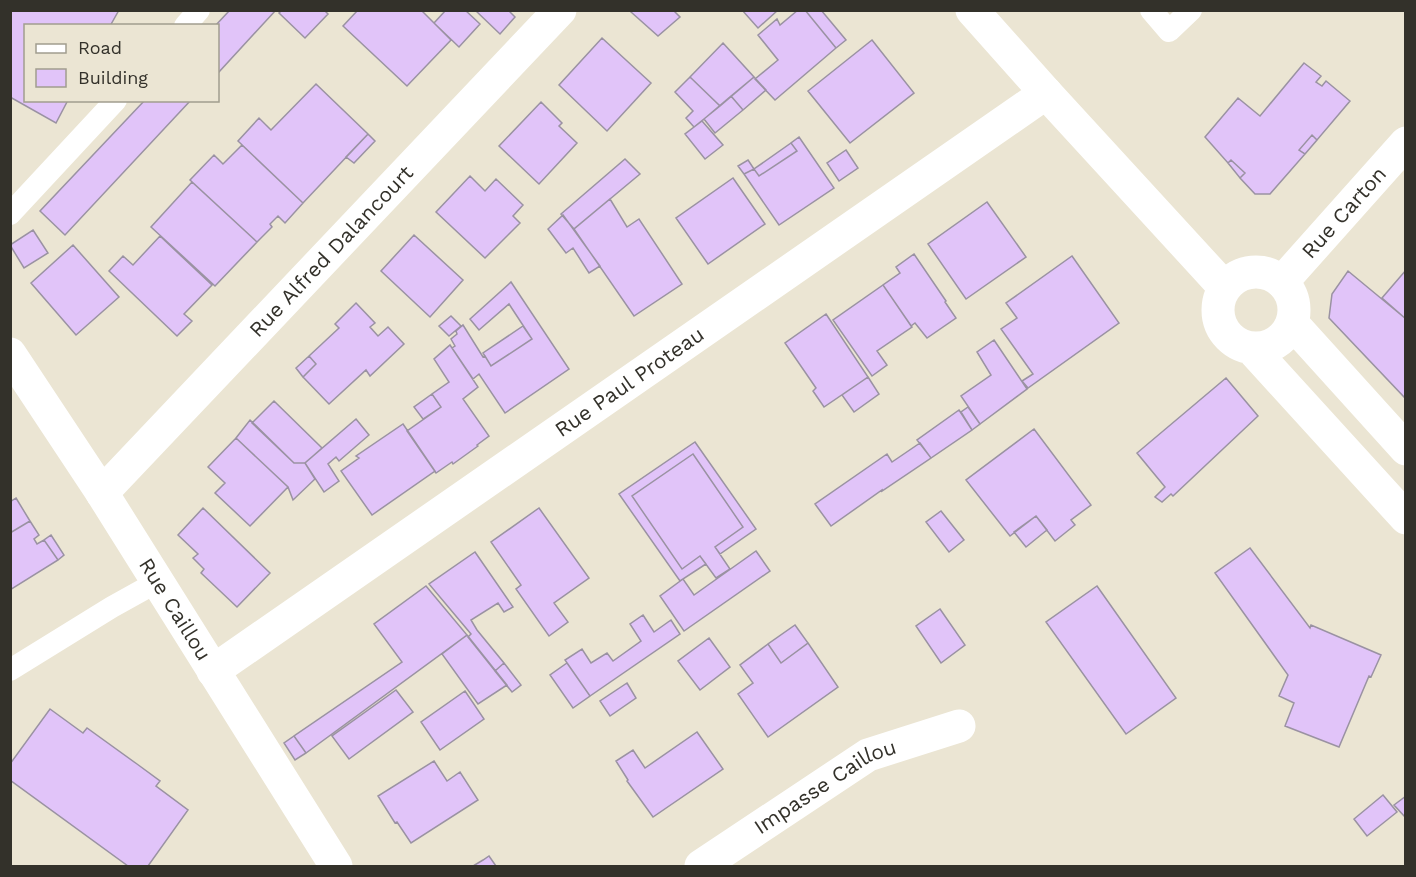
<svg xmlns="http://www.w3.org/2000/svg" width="1416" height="877" font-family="'Work Sans',sans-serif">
<rect width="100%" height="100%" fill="#ebe5d3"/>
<path fill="#e1c4f9" stroke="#9a92a2" stroke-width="1.5" d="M10,10H119L110,26H26V100H68L56,123L10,97Z
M230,10H276L218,73V26H215Z
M282,10H324L328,14L305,38L279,13Z
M358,10H421L451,40L407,86L343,26Z
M446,10H465L480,24L459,47L434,23Z
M475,10H508L515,17L500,34Z
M633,10H673L680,17L658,36L631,12Z
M742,10H778L758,28Z
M798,10H805L836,48L775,100L755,79L778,60L758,35L777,19L780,25Z
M805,10H821L846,40L836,48Z
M602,38L651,83L607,131L559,85Z
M872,40L914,93L850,143L808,91Z
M723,43L754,77L720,106L690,77Z
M1304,63L1321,76L1316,82L1322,86L1326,81L1350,101L1317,140L1312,135L1299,150L1305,154L1270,194H1255L1240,178L1245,173L1231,160L1228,163L1205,137L1238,98L1260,116Z
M690,77L720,106L694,127L686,118L693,111L675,92Z
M754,77L766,90L743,110L731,96Z
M316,84L368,134L303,203L238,141L259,118L271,130Z
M731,96L743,110L715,133L704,119Z
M145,100H191L65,235L40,211Z
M541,102L562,123L559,126L577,143L539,184L499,146Z
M702,121L723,145L705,159L685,134Z
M368,134L375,141L354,163L346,157Z
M1312,135L1317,140L1305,154L1299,150Z
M799,137L834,188L779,225L744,174L754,169L759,176L797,151L791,143Z
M791,143L797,151L759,176L754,169Z
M242,145L303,203L285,223L278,216L270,224L272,227L257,242L190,180L214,155L223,164Z
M846,150L858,168L839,181L827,163Z
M625,159L640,174L574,229L561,214Z
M748,160L754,169L744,174L738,166Z
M1231,160L1245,173L1240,178L1228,163Z
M470,176L485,191L496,179L523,205L513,216L520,223L485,258L436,212Z
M733,178L765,224L708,264L676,218Z
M192,182L257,242L215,286L151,227Z
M610,199L627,227L639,219L682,284L634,316L574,229Z
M987,202L1026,257L966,299L928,244Z
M563,215L600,266L589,273L573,248L566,253L548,229Z
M33,230L48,253L24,268L10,245Z
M414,235L463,280L430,317L381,271Z
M160,236L212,285L184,314L192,321L177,336L109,271L123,256L133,265Z
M73,245L119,297L76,335L31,283Z
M914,254L946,301L945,302L956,318L927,338L915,323L911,326L883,285L900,273L896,267Z
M1072,256L1119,323L1028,388L1022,381L1033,374L1001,329L1017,318L1006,303Z
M1406,270V319L1382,298Z
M1348,271L1406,319V399L1329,318L1332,294Z
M511,282L569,369L505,413L479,374L473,379L452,348L455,346L451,339L457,334L456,331L463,325L483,357L485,356L491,366L532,339L509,304L479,330L470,319Z
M883,285L912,327L877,351L887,365L872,376L833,320Z
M356,303L375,323L370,327L378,336L388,327L404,344L370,376L366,370L329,404L303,377L316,364L309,356L339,328L335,324Z
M826,314L868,377L824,407L813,391L816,388L785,343Z
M451,316L461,326L449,336L439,326Z
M523,326L532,339L491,366L483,353Z
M994,340L1027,389L980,424L961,396L991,375L977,352Z
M450,345L478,387L463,399L489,436L477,445L478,446L453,464L452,462L436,473L407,431L441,407L432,394L449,382L434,359Z
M309,356L316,364L303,377L296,368Z
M868,377L879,394L854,412L842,395Z
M1226,378L1258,416L1173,496L1171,494L1162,502L1155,497L1165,487L1137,453Z
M432,394L441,407L423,419L414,407Z
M274,401L322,448L305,463H294L252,423Z
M968,407L980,424L972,430L961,412Z
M959,410L972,430L931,458L917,440Z
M356,419L369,435L339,461L336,457L328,464L339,481L324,492L305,463Z
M250,420L294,463H305L315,479L293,500L288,487L236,438Z
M403,424L435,471L372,515L341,471L359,458L356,456Z
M1034,429L1091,505L1071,520L1075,525L1055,541L1036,516L1010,536L966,480Z
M236,438L288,487L250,526L215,493L225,483L208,467Z
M695,442L756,529L720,554L715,547L743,527L693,454L632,496L682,569L700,556L706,564L680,581L619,494Z
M920,443L931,458L882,491V490L831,526L815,504L887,454L892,462Z
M693,454L743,527L715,547L730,569L716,578L700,556L682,569L632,496Z
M16,498L30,521L10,533V502Z
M203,508L270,573L237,607L201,573L204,569L193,558L198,554L178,535Z
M539,508L589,578L554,603L568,622L549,636L516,589L521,585L491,542Z
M941,511L964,540L949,552L926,522Z
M1036,516L1047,530L1026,547L1014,532Z
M30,521L39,535L34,539L37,544L44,540L58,560L10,590V533Z
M51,535L64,555L58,560L44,540Z
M1250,548L1310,628L1311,625L1381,655L1371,677L1369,676L1339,747L1285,726L1294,703L1279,696L1288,675L1215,573Z
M756,551L770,571L684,631L660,596L683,579L694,595Z
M475,552L513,607L504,612L498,603L471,620L477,630L504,663L495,671L468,637L471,634L429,584Z
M426,586L467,635L306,753L294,736L402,662L374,624Z
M1097,586L1176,698L1126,734L1046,622Z
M940,609L965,645L941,663L916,626Z
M643,615L654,632L671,620L680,634L590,696L565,660L582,649L591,663L607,653L613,661L641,641L630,624Z
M795,625L808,643L781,663L768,644Z
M467,635L507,685L478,704L442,654Z
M709,638L730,667L700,690L678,661Z
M808,643L838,687L768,737L738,694L753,683L740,665L768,644L781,663Z
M504,663L521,685L512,692L495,671Z
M567,663L590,696L573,708L550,675Z
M627,683L636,698L610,716L600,701Z
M396,690L413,712L349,759L332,736Z
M465,691L484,719L440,750L421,722Z
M50,709L83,733L87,728L137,764L160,781L156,786L188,810L148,866H128L10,780V764Z
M697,732L723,769L653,817L627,781L628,780L616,761L633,750L645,768Z
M294,736L306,753L295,760L284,743Z
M434,761L447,781L460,772L478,800L411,843L397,822L395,823L378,796Z
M1383,795L1397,812L1367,836L1354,819Z
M1406,796V818L1394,805Z
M489,856L496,866H473L483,860Z"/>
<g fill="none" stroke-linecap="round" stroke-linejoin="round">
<path stroke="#fff" stroke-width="22" d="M1151,10L1169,31L1191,10
M185,26L199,10
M10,214L116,100
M10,670L112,607L157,582"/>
<g stroke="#fff" stroke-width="33">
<path id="s1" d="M1282,282L1406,143"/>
<path id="s2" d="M10,354L102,493L336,866"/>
<path id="s3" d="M102,493L560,10"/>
<path id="s4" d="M213,671L1046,93"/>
<path id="s5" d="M701,866L868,755L959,726"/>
</g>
<path stroke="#fff" stroke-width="33" d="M972,10L1046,93L1225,288
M1218 310a38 38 0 1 1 76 0a38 38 0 1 1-76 0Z
M1292,323L1406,449
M1251,348L1406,518"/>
</g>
<g text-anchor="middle" stroke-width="5" stroke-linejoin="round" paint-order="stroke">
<g font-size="21" fill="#33312a" stroke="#ebe5d3">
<text dy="7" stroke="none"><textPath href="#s1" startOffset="93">Rue Carton</textPath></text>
<text dy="7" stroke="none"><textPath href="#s3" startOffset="333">Rue Alfred Dalancourt</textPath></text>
<text dy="7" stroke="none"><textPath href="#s4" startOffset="507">Rue Paul Proteau</textPath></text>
<text dy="7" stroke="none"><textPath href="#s2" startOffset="304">Rue Caillou</textPath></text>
<text dy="7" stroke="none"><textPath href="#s5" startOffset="148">Impasse Caillou</textPath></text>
</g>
</g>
<rect width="1416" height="877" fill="none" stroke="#33312a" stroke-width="24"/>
<rect x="24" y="24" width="195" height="78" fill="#ebe5d3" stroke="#a19d8f" stroke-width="1.5"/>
<rect x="36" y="44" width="30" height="9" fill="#ffffff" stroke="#a19d8f" stroke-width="1.5"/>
<text x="78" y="54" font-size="18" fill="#33312a">Road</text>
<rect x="36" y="69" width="30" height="18" fill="#e1c4f9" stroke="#a19d8f" stroke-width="1.5"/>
<text x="78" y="84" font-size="18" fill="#33312a">Building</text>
</svg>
